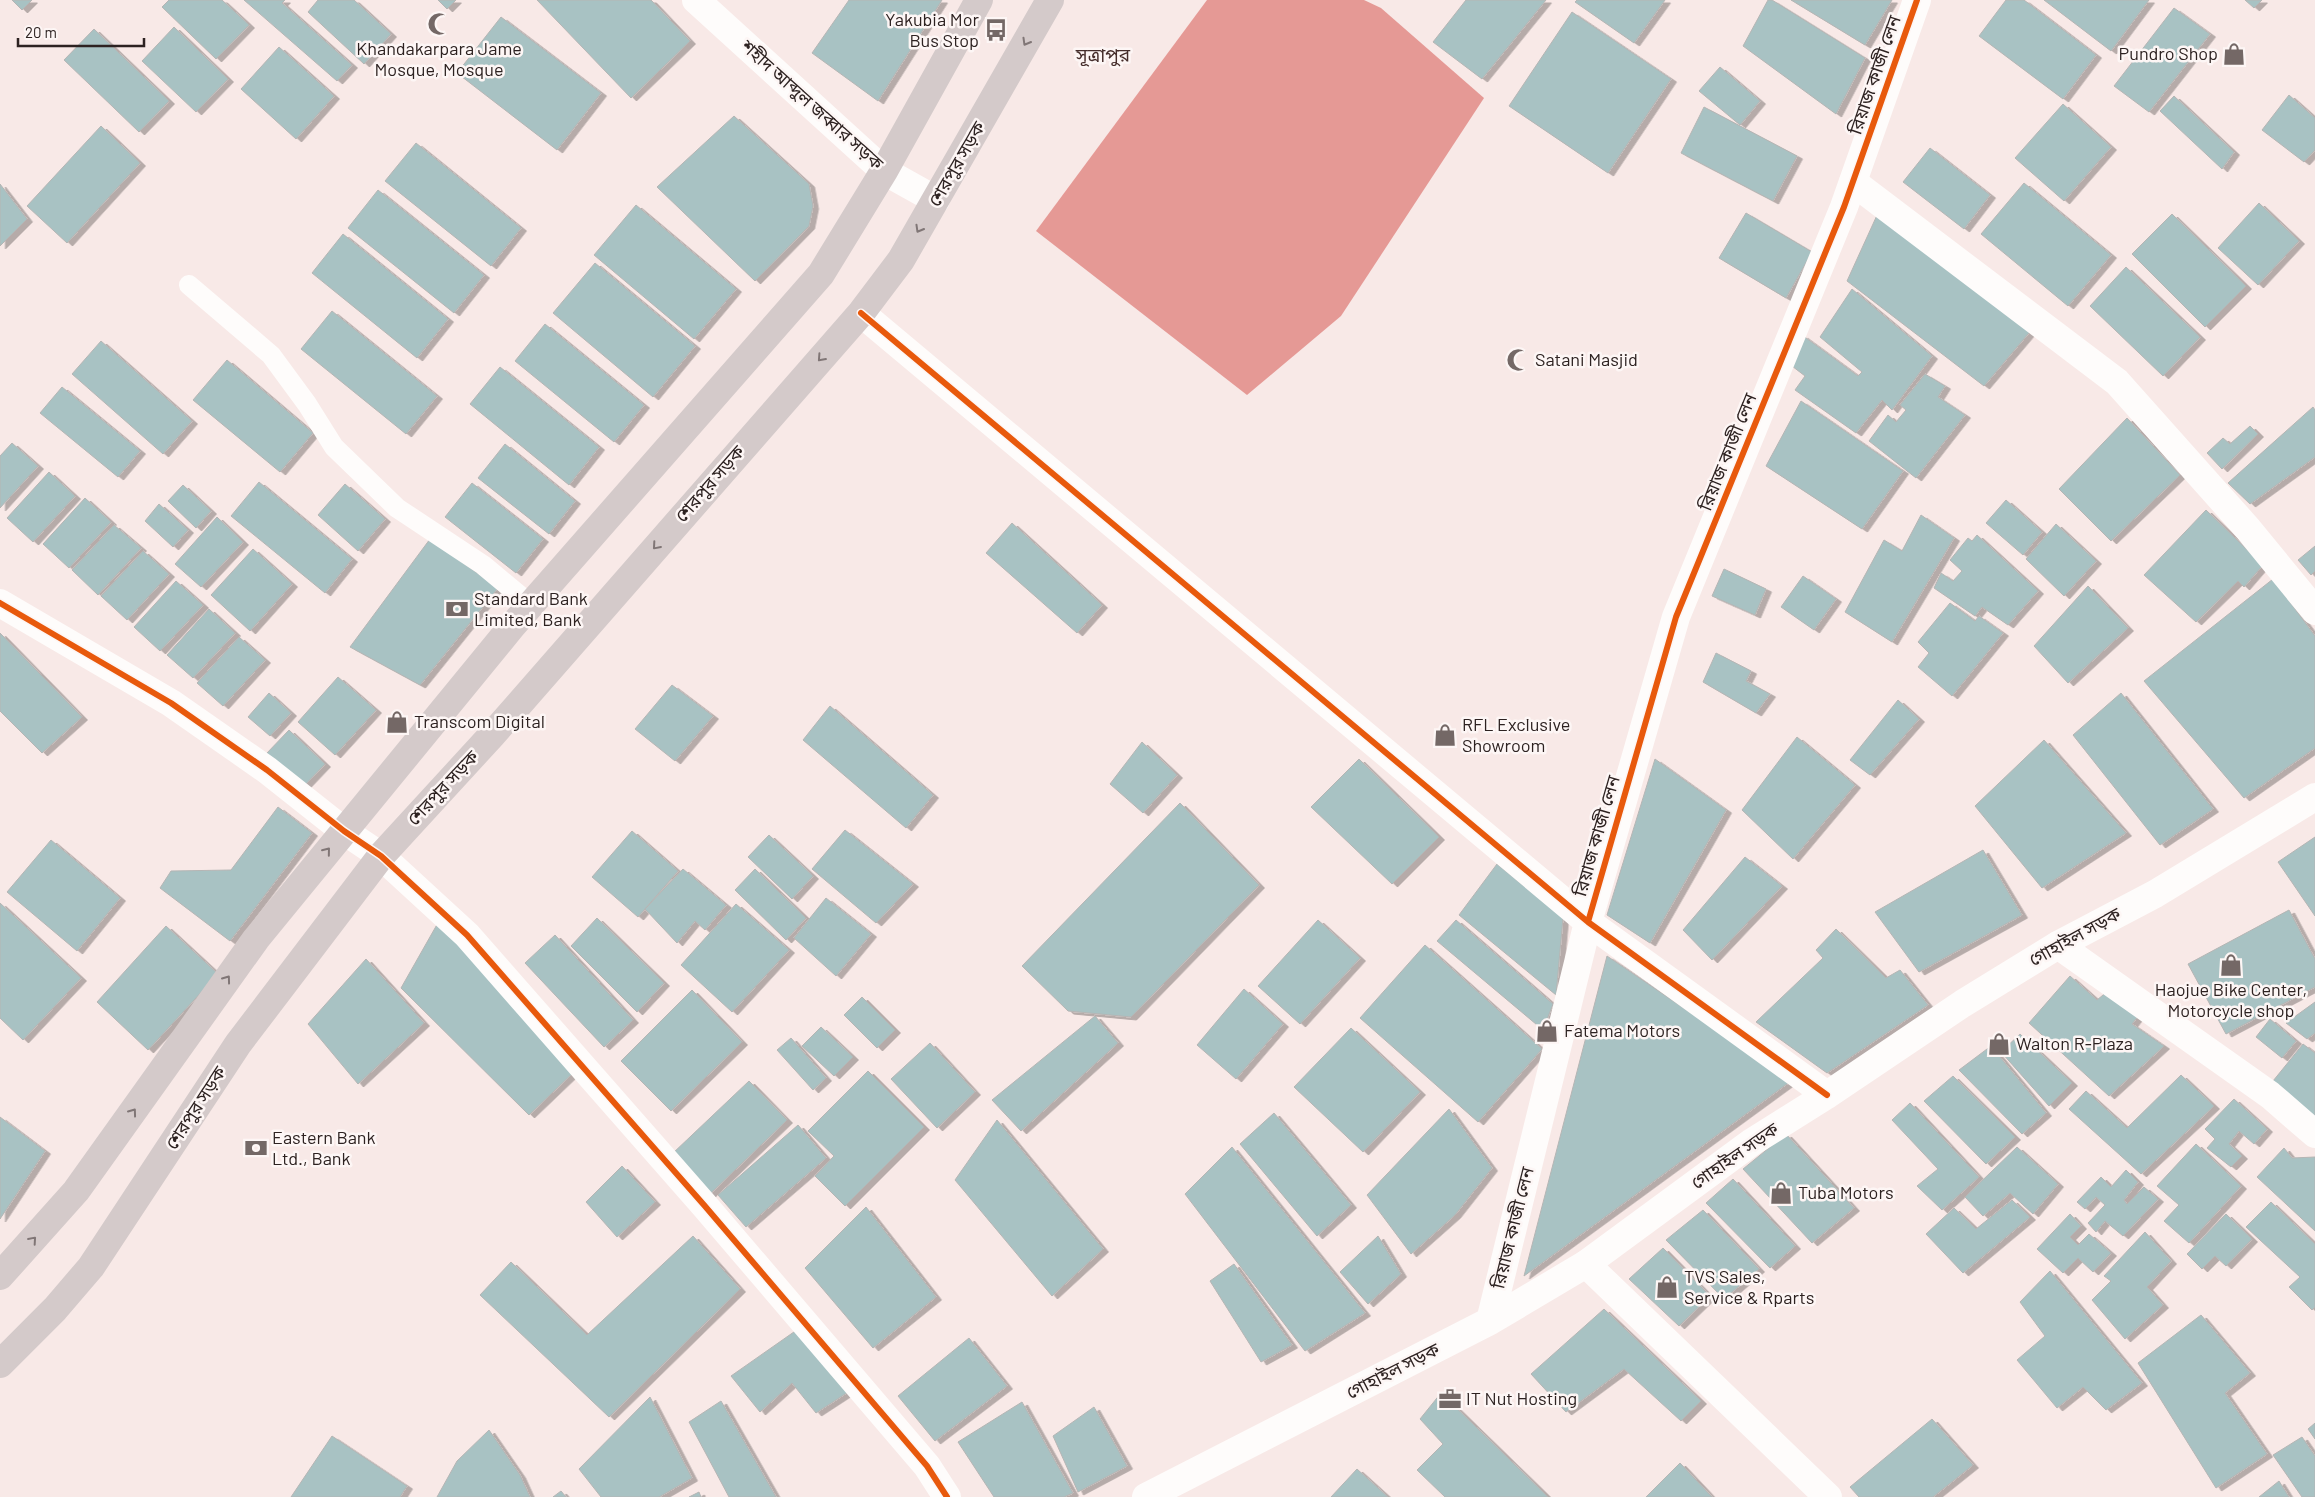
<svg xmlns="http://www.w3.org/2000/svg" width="2315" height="1497" font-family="Barlow,'Noto Sans Bengali',sans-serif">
<defs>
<filter id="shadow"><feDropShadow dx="5.5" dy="3" stdDeviation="0" flood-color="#0004"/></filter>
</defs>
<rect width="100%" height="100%" fill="#f8e9e7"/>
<path fill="#e59995" d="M1207,0H1364L1381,8L1484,98L1341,316L1247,395L1036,231Z"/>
<path fill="#a8c2c3" stroke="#b5b5b4" filter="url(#shadow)" d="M12,0H32L22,10Z
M169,0H222L249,25L216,59L162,7Z
M244,0H285L282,3L352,65L337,81Z
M318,0H354L391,34L364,64L308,12Z
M438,0H456L447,9Z
M537,0H651L690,41L631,98Z
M849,0H942L878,101L812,53Z
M1466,0H1546L1482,79L1433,42Z
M1577,0H1665L1634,43L1575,2Z
M1768,0H1772L1865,58L1836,114L1743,46Z
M1791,0H1892L1865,45Z
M2006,0H2024L2096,55L2063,99L1979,36Z
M2044,0H2149L2111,51Z
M2245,0H2262L2254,8Z
M2174,8L2210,34L2149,112L2114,86Z
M1572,12L1671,79L1608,173L1509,106Z
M501,17L601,93L557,150L457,73Z
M174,27L228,79L196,112L142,61Z
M94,29L169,101L139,132L64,60Z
M279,47L334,96L296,139L241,89Z
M1720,67L1760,101L1740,125L1699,91Z
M2289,95L2315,118V150L2304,162L2262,130Z
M2174,96L2234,152L2222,169L2160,111Z
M2063,104L2111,147L2064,201L2015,158Z
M1704,107L1797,156L1773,201L1681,153Z
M734,116L809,184L813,206L809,226L755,281L657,187Z
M101,126L140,163L67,243L27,206Z
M416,143L521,228L491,266L385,181Z
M1930,148L1990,195L1964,229L1903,182Z
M2024,183L2111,255L2068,306L1981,234Z
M0,184L27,219L0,246Z
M378,190L484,275L454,313L348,228Z
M2259,203L2299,241L2258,285L2218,248Z
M636,205L736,289L694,339L594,255Z
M1746,213L1812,252L1786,298L1719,258Z
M1878,213L2034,327L1984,386L1847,281Z
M2172,214L2246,286L2205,327L2132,254Z
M343,234L448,319L417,358L312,273Z
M595,263L695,346L653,397L553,313Z
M2126,267L2200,337L2163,376L2090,306Z
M1852,289L1932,356L1892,410L1882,400L1856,433L1795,390L1805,376L1788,363L1802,335L1858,376L1862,372L1820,337Z
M332,311L437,396L406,434L301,349Z
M545,324L644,405L614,442L515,361Z
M101,341L192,421L163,454L72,374Z
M227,360L313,433L280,472L193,400Z
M500,367L599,447L569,485L470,404Z
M1925,374L1945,386L1938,397L1965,415L1916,478L1869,441L1888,415L1896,422L1906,410L1900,405Z
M62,387L140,451L118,477L40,413Z
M1801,401L1903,471L1862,529L1766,466Z
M2313,407L2315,410V457L2250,504L2228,483Z
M2127,418L2180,475L2111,541L2059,489Z
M2250,426L2258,434L2222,469L2207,453L2223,438L2230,444Z
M12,443L38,466L0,508V456Z
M505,444L575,501L549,534L478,478Z
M49,472L75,496L33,542L7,518Z
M259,482L352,559L325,593L231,516Z
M472,483L543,539L516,573L445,517Z
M345,484L385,519L358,551L318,515Z
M183,485L211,511L196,528L168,501Z
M85,498L111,522L69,568L43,544Z
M2006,500L2042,532L2023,555L1986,523Z
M159,504L188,530L173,547L145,521Z
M2206,510L2263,565L2244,587L2238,581L2196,622L2144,575Z
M1921,515L1954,538L1892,642L1845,612L1884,540L1902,551Z
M217,517L243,542L201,587L175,564Z
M1012,523L1102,605L1077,633L986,553Z
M2056,524L2096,561L2064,596L2026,559Z
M114,525L141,548L98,595L72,570Z
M1977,535L2038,591L2008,625L1982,607L1975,616L1934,588L1941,573L1953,581L1962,571L1950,560L1968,538L1972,541Z
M430,539L498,588L420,685L350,647Z
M2315,546V571L2311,575L2298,560Z
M253,549L292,584L250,631L211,595Z
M143,551L169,574L127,620L101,596Z
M1724,569L1766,589L1755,615L1712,596Z
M1803,576L1836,599L1814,630L1781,607Z
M2273,579L2315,636V748L2244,798L2144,681Z
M176,581L203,605L160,651L134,627Z
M2088,586L2128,628L2068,683L2034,646Z
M1950,603L1975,621L1979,616L2003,633L1952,696L1918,667L1929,653L1918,642Z
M209,609L235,633L193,678L167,655Z
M0,633L82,717L42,753L0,711Z
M239,637L265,660L223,706L197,683Z
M1716,653L1751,671L1746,681L1770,694L1756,713L1703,682Z
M338,677L376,710L335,755L298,722Z
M672,685L713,716L675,761L635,729Z
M269,693L291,713L270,736L248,717Z
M2121,693L2213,809L2160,845L2073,735Z
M1898,700L1919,719L1870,775L1850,760Z
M830,706L933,795L906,828L803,740Z
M289,730L325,764L302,788L266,754Z
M1797,737L1855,785L1793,859L1742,810Z
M2044,740L2126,833L2042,888L1975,806Z
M1142,742L1177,775L1143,813L1110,784Z
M1359,759L1439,837L1392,884L1311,807Z
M1655,759L1726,810L1650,943L1607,915Z
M1180,803L1259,885L1131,1017L1068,1011L1022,966Z
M278,807L312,833L230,941L160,888L171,871L231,870Z
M845,830L913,884L876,923L812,869Z
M632,831L678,871L638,917L592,877Z
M769,835L813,876L792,899L748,857Z
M2315,837V916L2278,862Z
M51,840L120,898L77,951L7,892Z
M1983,850L2022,915L1919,972L1875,912Z
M1745,857L1782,886L1712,960L1683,930Z
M1497,864L1563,918L1556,995L1459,915Z
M683,869L726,905L705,930L695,921L677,943L645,909Z
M755,869L806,918L786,940L735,890Z
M826,898L871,934L836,976L794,938Z
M0,903L81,978L23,1040L0,1018Z
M736,904L789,950L732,1012L681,965Z
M2289,910L2315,959V987L2226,1034L2188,964Z
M597,918L664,983L637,1012L571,946Z
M1318,920L1360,958L1300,1024L1258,986Z
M1456,920L1553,1004L1543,1030L1437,941Z
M439,921L576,1070L529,1115L401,988Z
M166,926L218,974L148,1050L97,1002Z
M1836,929L1886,978L1900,970L1928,1005L1827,1073L1756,1022L1823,958L1816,950Z
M555,935L633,1020L604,1047L525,963Z
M1425,945L1542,1049L1478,1122L1360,1018Z
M1607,956L1791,1081L1524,1276Z
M366,959L424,1023L358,1084L308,1024Z
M2070,976L2097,1000L2109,990L2139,1015L2132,1024L2164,1046L2109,1096L2029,1023Z
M1244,989L1283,1024L1236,1079L1197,1045Z
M692,990L742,1042L671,1111L621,1061Z
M862,997L895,1030L877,1048L844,1015Z
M2315,1002V1033L2307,1039L2286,1023Z
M1095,1016L1118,1043L1021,1131L992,1100Z
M2270,1019L2296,1041L2282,1058L2256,1037Z
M821,1027L853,1057L834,1076L802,1046Z
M1351,1028L1420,1092L1363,1152L1294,1087Z
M2020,1034L2072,1083L2049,1106L2001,1052Z
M791,1038L826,1078L813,1090L777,1050Z
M930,1043L975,1092L937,1128L891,1079Z
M2303,1044L2315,1053V1118L2273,1081Z
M1991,1046L2046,1113L2022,1134L1959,1070Z
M868,1071L924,1127L845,1206L815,1176L834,1156L808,1131Z
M2181,1075L2214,1106L2141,1174L2069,1109L2086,1091L2127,1128Z
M1953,1076L2015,1137L1986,1164L1924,1101Z
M749,1081L787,1120L710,1194L672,1154Z
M2234,1099L2267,1129L2254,1144L2239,1131L2229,1144L2242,1156L2231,1167L2207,1148L2215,1139L2205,1129Z
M1910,1103L1979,1177L1942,1210L1917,1186L1938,1169L1892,1120Z
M1449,1109L1492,1168L1455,1215L1411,1254L1367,1195Z
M1274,1113L1351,1205L1317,1236L1240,1144Z
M0,1117L45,1151L0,1219Z
M997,1120L1103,1249L1052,1296L955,1180Z
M798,1125L826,1158L746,1227L718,1195Z
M1786,1134L1854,1208L1812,1243L1743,1169Z
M2196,1144L2241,1186L2189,1243L2164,1221L2179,1205L2157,1186Z
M1232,1147L1365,1313L1305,1351L1185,1194Z
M2017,1147L2058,1184L2033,1214L2010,1193L1983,1216L1965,1197Z
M2284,1148L2292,1158L2315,1157V1231L2257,1177Z
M622,1166L655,1202L617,1237L586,1202Z
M2126,1170L2138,1182L2124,1200L2127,1204L2144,1187L2158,1199L2123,1236L2105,1221L2096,1232L2088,1223L2105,1205L2096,1197L2085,1209L2077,1202L2101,1177L2111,1187Z
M1733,1179L1795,1246L1770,1268L1706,1203Z
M2012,1200L2030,1217L1963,1273L1926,1234L1954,1208L1976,1229Z
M2271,1202L2315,1244V1307L2312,1310L2289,1287L2300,1277L2246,1227Z
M866,1207L936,1297L873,1348L805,1268Z
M1703,1210L1759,1269L1724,1299L1666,1240Z
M2070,1214L2081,1226L2070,1237L2078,1245L2089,1234L2111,1253L2093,1272L2078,1258L2063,1273L2037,1249Z
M2226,1214L2252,1239L2226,1266L2215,1256L2202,1269L2187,1254Z
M2145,1232L2171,1261L2147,1287L2163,1305L2125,1339L2092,1300L2111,1281L2104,1276Z
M693,1236L740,1289L609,1417L480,1295L511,1262L587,1335Z
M1378,1236L1401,1274L1368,1304L1340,1272Z
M1663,1248L1710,1296L1679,1326L1629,1279Z
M1234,1264L1292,1345L1261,1362L1210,1281Z
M2050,1271L2142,1383L2106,1410L2083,1387L2057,1408L2017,1360L2045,1336L2020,1302Z
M1604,1309L1701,1401L1681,1421L1624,1369L1566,1412L1531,1374Z
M2201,1315L2250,1373L2225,1393L2267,1454L2216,1488L2138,1363Z
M811,1320L862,1383L816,1413L792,1383L760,1412L731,1376Z
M969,1338L1007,1386L935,1441L898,1396Z
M1441,1393L1548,1497H1445L1417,1470L1443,1444L1420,1419Z
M650,1397L692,1478L659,1497H601L579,1469Z
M721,1401L776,1497H729L689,1422Z
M1022,1402L1073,1493L1064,1497H994L958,1442Z
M1094,1407L1127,1466L1078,1492L1053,1436Z
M1932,1419L1973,1465L1933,1497H1859L1850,1487Z
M2315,1423V1439L2308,1429Z
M489,1430L520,1475L530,1497H437L457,1461Z
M332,1436L407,1486L400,1497H291Z
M2302,1437L2315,1456V1497H2302L2273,1455Z
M1680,1463L1712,1497H1646Z
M1357,1469L1388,1497H1331Z
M2279,1481L2289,1497H2259Z
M561,1491L566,1497H553Z
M699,1492L701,1497H689Z"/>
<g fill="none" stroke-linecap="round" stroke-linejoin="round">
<path stroke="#fefcfb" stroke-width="20" d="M189,285L271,355L307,404L334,447L397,508L483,565L531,605"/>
<path stroke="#fefcfb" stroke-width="28" d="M1853,182L2117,382L2248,529L2315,611
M0,603L171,703L267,770L344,831L381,856L467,935L704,1205L927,1466L947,1497
M2058,945L2270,1095L2315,1134
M1586,1264L1828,1497"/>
<path stroke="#fefcfb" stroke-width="28" d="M696,0L884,171L936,200
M861,313L1588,922L1827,1095
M1490,1321L1588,922L1676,617L1844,207L1917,0
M1146,1497L1490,1321L1586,1264L1752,1142L1827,1095L1962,1004L2058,945L2155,894L2315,797"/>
<path stroke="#d4caca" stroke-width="28" d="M0,1276L76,1191L256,939L513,625L821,274L884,171L979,0
M0,1364L55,1309L91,1267L238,1044L381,856L492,735L861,313L901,260L1050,0"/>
<defs>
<path id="cycleway" d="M861,313L1588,922L1827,1095
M0,603L171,703L267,770L344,831L381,856L467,935L704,1205L927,1466L947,1497
M1588,922L1676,617L1844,207L1917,0"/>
</defs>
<use href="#cycleway" stroke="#fdf6f5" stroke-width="9"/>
<use href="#cycleway" stroke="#e8590c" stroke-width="6"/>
</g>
<defs><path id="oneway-chevron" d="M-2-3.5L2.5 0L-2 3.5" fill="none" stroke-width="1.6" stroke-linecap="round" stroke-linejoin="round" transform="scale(1.25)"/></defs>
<g stroke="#807676">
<use href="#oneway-chevron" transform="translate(1026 42) rotate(120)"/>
<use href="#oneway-chevron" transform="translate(919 229) rotate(120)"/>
<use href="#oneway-chevron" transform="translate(821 358) rotate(132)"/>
<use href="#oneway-chevron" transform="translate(656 546) rotate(131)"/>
<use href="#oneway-chevron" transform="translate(327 851) rotate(-51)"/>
<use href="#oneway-chevron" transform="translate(227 979) rotate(-54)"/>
<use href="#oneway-chevron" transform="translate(133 1112) rotate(-54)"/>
<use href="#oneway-chevron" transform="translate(33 1240) rotate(-49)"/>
</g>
<defs>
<symbol id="mosque-bare" viewBox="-9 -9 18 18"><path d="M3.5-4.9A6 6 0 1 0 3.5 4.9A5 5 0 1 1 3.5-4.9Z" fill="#746866" stroke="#fdf6f5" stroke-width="2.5" paint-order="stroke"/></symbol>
<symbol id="bus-bare" viewBox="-9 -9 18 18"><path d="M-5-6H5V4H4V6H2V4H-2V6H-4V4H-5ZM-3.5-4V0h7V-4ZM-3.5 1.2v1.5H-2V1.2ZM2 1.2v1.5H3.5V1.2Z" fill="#746866" stroke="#fdf6f5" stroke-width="2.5" paint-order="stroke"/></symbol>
<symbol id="shop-bare" viewBox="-9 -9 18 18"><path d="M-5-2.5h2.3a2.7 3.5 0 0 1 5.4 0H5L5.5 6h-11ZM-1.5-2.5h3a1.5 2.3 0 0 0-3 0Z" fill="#746866" stroke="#fdf6f5" stroke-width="2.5" paint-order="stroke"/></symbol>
<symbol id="bank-bare" viewBox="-9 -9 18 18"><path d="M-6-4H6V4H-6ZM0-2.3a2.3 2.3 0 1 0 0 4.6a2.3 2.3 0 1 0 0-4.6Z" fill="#746866" stroke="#fdf6f5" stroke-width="2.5" paint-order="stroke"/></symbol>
<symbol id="office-bare" viewBox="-9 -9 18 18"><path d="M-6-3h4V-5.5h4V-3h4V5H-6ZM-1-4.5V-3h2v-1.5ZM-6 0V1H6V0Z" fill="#746866" stroke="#fdf6f5" stroke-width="2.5" paint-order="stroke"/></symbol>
</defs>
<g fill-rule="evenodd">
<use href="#mosque-bare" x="423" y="8" width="32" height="32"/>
<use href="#bus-bare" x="980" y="14" width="32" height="32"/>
<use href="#shop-bare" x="2218" y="38" width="32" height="32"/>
<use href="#mosque-bare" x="1502" y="344" width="32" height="32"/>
<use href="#bank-bare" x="441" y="593" width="32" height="32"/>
<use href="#shop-bare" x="381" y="706" width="32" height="32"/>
<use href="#shop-bare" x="1429" y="719" width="32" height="32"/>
<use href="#shop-bare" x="2215" y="949" width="32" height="32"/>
<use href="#shop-bare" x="1531" y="1015" width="32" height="32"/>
<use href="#shop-bare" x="1983" y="1028" width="32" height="32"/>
<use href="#bank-bare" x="240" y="1132" width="32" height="32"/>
<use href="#shop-bare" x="1765" y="1177" width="32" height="32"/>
<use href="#shop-bare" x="1651" y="1271" width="32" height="32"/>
<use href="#office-bare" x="1434" y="1383" width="32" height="32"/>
</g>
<g text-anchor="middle" stroke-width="5" stroke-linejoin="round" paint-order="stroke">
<g font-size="18" fill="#2d2221" stroke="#fdf6f5" text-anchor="start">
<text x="979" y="26" text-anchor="end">Yakubia Mor<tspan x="979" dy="21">Bus Stop</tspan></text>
<text x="439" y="55" text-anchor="middle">Khandakarpara Jame<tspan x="439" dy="21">Mosque, Mosque</tspan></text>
<text x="2218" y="60" text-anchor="end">Pundro Shop</text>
<text x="1535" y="366">Satani Masjid</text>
<text x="474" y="605">Standard Bank<tspan x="474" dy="21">Limited, Bank</tspan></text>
<text x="414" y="728">Transcom Digital</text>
<text x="1462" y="731">RFL Exclusive<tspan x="1462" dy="21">Showroom</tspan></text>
<text x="2231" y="996" text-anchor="middle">Haojue Bike Center,<tspan x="2231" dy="21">Motorcycle shop</tspan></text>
<text x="1564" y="1037">Fatema Motors</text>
<text x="2016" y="1050">Walton R-Plaza</text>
<text x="272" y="1144">Eastern Bank<tspan x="272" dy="21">Ltd., Bank</tspan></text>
<text x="1798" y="1199">Tuba Motors</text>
<text x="1684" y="1283">TVS Sales,<tspan x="1684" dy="21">Service &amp; Rparts</tspan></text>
<text x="1466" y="1405">IT Nut Hosting</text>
</g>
<g font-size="18" fill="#2d2221" stroke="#fdf6f5">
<text transform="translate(1875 75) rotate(-71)" y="6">রিয়াজ কাজী লেন</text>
<text transform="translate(812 105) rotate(42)" y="6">শহীদ আব্দুল জব্বার সড়ক</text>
<text transform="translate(957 164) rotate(-60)" y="6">শেরপুর সড়ক</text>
<text transform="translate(1728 452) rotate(-68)" y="6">রিয়াজ কাজী লেন</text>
<text transform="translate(710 484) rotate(-49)" y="6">শেরপুর সড়ক</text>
<text transform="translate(443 788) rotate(-47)" y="6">শেরপুর সড়ক</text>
<text transform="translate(1597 836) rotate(-74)" y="6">রিয়াজ কাজী লেন</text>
<text transform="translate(2075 937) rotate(-29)" y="6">গোহাইল সড়ক</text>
<text transform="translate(196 1108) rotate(-57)" y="6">শেরপুর সড়ক</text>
<text transform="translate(1735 1156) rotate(-35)" y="6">গোহাইল সড়ক</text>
<text transform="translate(1513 1228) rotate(-76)" y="6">রিয়াজ কাজী লেন</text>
<text transform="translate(1393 1371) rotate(-27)" y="6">গোহাইল সড়ক</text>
</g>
<g font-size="19" fill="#452d2b" stroke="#fdf6f5">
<text x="1103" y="62">সূত্রাপুর</text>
</g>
</g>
<path d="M18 38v8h126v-8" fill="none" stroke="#2d2221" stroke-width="2.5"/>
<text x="25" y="38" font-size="15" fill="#2d2221" stroke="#fdf6f5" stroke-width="4" paint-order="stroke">20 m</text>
</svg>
